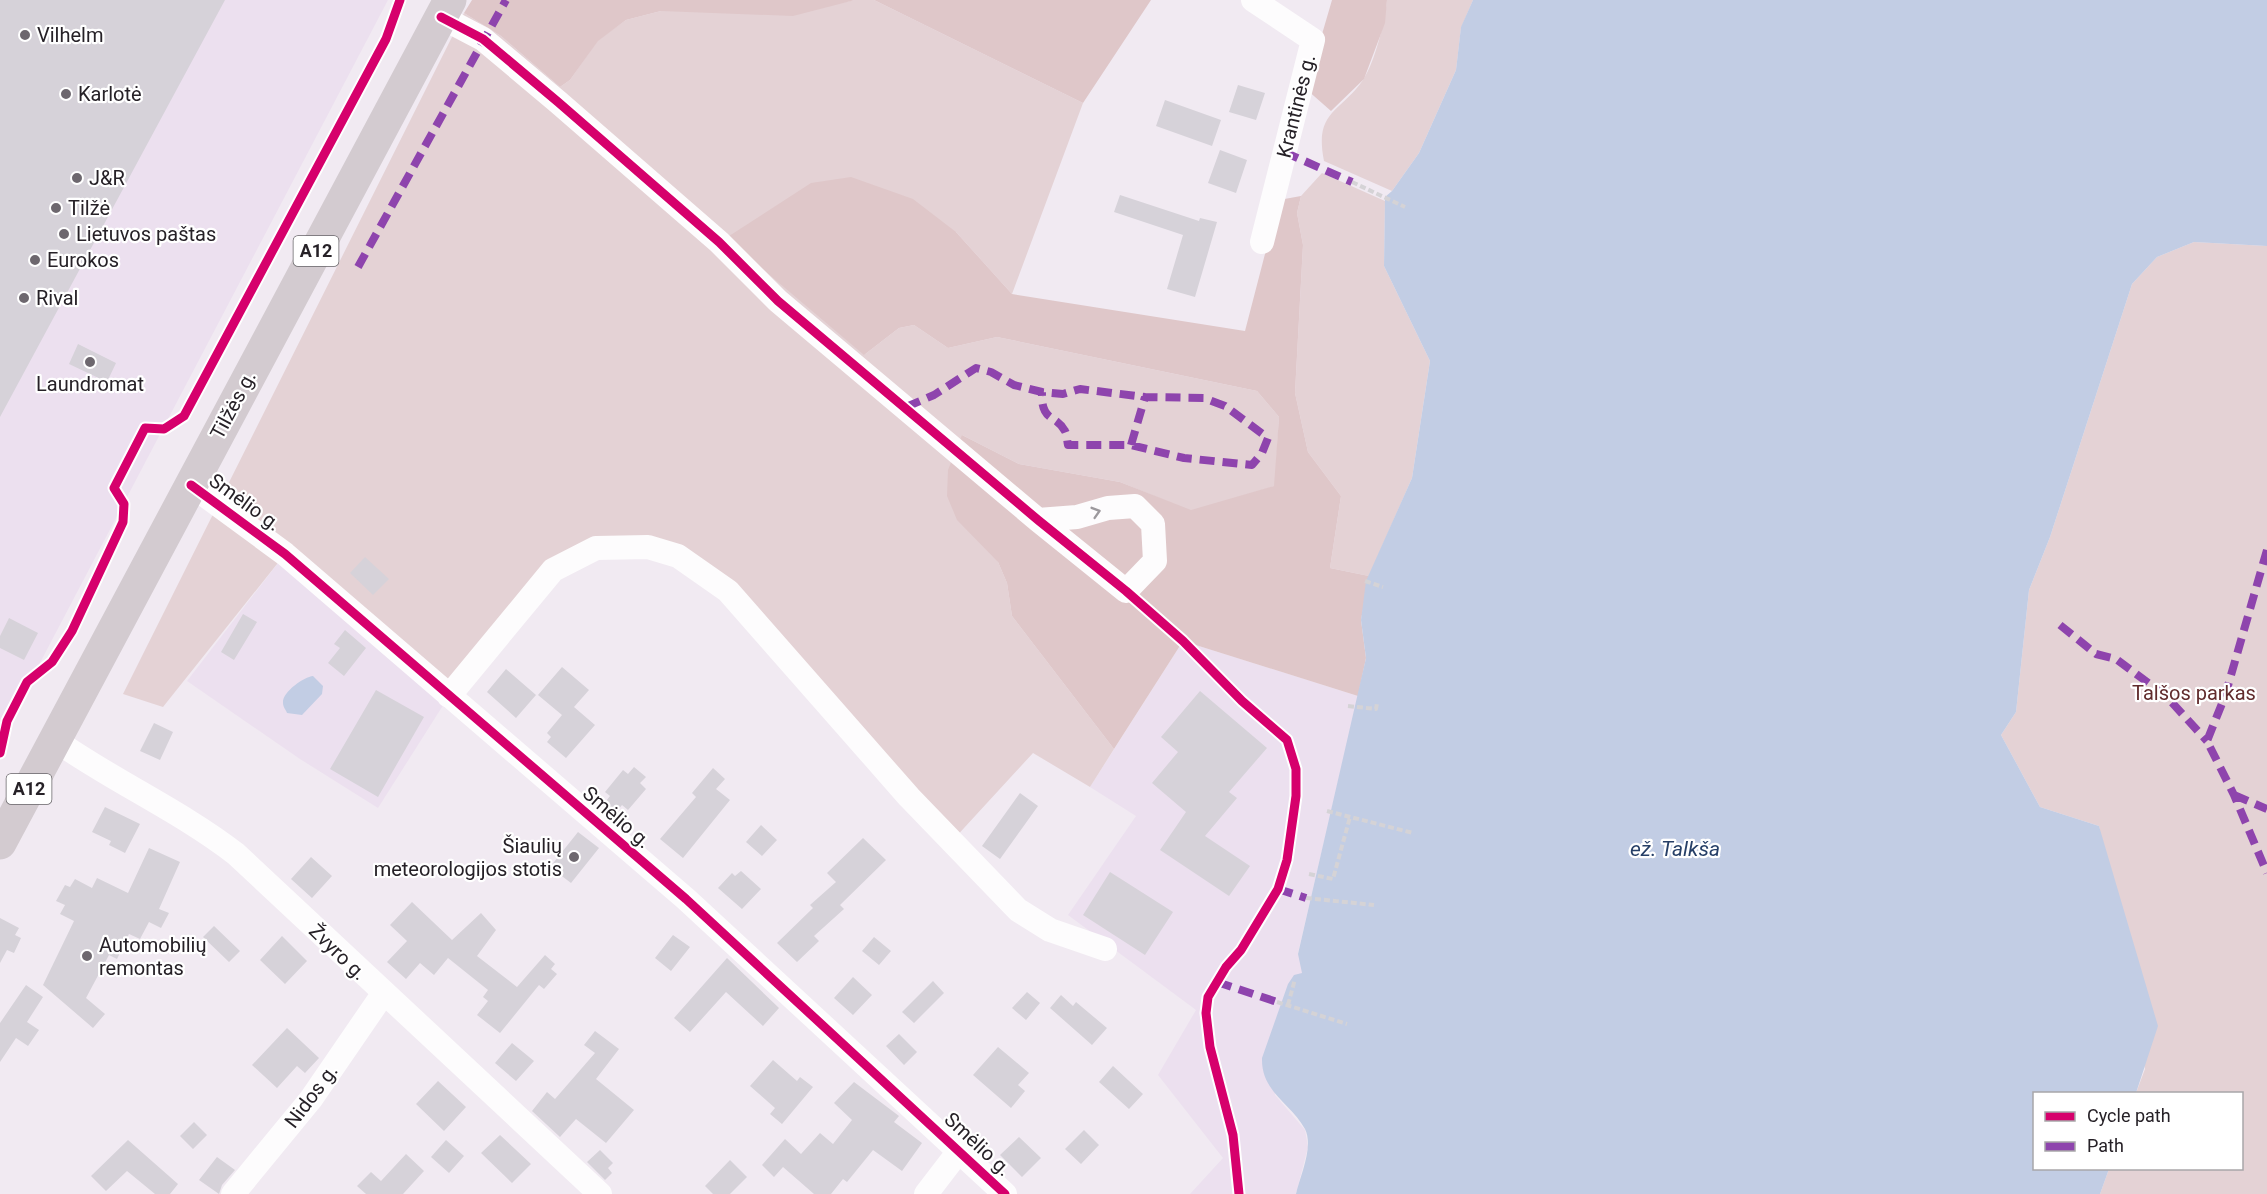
<svg xmlns="http://www.w3.org/2000/svg" width="2267" height="1194" font-family="Roboto,sans-serif">
<rect width="100%" height="100%" fill="#f1eaf2"/>
<path fill="#ece0ef" d="M0,0H388L0,739Z
M285,554L449,696L378,808L300,759L187,681Z
M1183,641L1358,696L1298,953L1303,967L1302,973L1275,1095L1305,1130L1308,1147L1296,1194H1190L1223,1158L1158,1075L1196,1010L1068,915L1136,816L1090,787Z"/>
<path fill="#e4d2d5" d="M855,0H874L1083,103L1012,294L956,232L864,355L899,328L914,325L948,348L997,337L1257,391L1279,417L1275,486L1191,511L1120,482L1019,464L962,435L998,562L1007,583L1012,616L1114,749L1090,787L1033,753L953,840L728,591L648,547L553,570L449,696L285,554L163,707L123,694L464,13L501,36L560,87L570,80L598,40L626,20L661,11L831,5Z
M1387,0H1473L1461,28L1456,70L1419,153L1392,191L1324,161C1314,111 1340,113 1363,80C1375,62 1385,21 1387,0Z
M1322,173L1385,201L1384,266L1430,361L1412,478L1369,576L1330,568L1341,496L1308,452L1295,393L1303,245L1297,213L1301,196Z
M2194,242L2267,246V1194H2100L2109,1169L2242,1168V1094L2136,1093L2145,1069L2099,826L2040,807L2001,735L2016,712L2029,590L2050,537L2132,284L2157,257Z"/>
<path fill="#dfc7c9" d="M472,0H855L793,16L661,11L626,20L598,41L570,80L560,87L501,36L464,13Z
M874,0H1151L1083,103Z
M1332,0H1387L1385,23L1364,79L1331,111L1306,89Z
M851,177L913,199L956,232L1012,294L1245,331L1279,200L1301,196L1297,213L1303,245L1295,393L1308,452L1341,496L1330,568L1369,576L1361,620L1366,658L1358,696L1183,641L1114,749L1012,616L1007,583L998,562L957,520L947,496L948,470L962,435L1019,464L1120,482L1191,510L1274,486L1279,417L1257,391L997,337L948,348L914,325L899,328L864,355L726,238L811,183Z"/>
<path fill="#c2cde4" d="M1473,0H2267V246L2194,242L2157,257L2132,284L2050,537L2029,590L2016,712L2001,735L2040,807L2099,826L2158,1026L2136,1093L2034,1094V1168L2109,1169L2100,1194H1296C1300,1176 1314,1147 1305,1129C1291,1103 1261,1092 1262,1058L1288,984L1294,975L1302,973L1298,954L1366,658L1361,620L1366,581L1412,478L1430,361L1384,266L1385,197L1392,191L1419,153L1456,70L1461,27Z
M313,676L323,686L322,694L302,715L287,713C286,710 283,707 283,703C282,692 304,677 313,676Z"/>
<path fill="#d6d2d9" d="M0,0H225L0,417Z
M1238,85L1265,93L1256,120L1229,112Z
M1165,100L1221,120L1212,146L1156,126Z
M1220,150L1247,160L1236,193L1208,183Z
M1120,195L1199,221L1200,218L1217,222L1195,297L1167,289L1183,235L1114,212Z
M78,344L116,363L107,382L69,364Z
M365,557L389,579L373,595L350,573Z
M243,614L257,622L234,660L221,652Z
M9,618L38,633L24,660L0,648V636Z
M345,630L366,648L344,676L328,663L340,648L334,644Z
M562,667L589,690L574,707L595,725L566,758L547,742L551,737L547,733L562,715L538,695Z
M506,669L536,695L516,718L487,692Z
M376,690L424,717L378,797L330,769Z
M1200,691L1267,748L1229,792L1237,798L1205,836L1250,866L1229,896L1160,850L1186,812L1152,783L1178,752L1161,737Z
M154,723L173,732L160,760L140,751Z
M634,767L646,777L640,783L646,789L628,810L622,805L614,815L602,806L610,796L605,792L623,770L628,774Z
M713,768L725,779L716,789L730,800L683,858L660,839L696,797L692,793Z
M1020,793L1038,806L1000,859L982,846Z
M105,807L140,824L125,853L109,845L111,841L92,832Z
M761,825L777,840L762,856L746,842Z
M578,832L599,848L571,883L550,867Z
M863,838L886,860L840,905L844,909L814,936L819,941L797,962L777,943L813,908L810,905L836,882L827,873Z
M149,848L180,862L159,909L169,913L161,928L149,922L140,939L129,934L117,959L109,955L86,998L105,1014L93,1028L43,985L74,921L60,914L65,905L56,901L65,885L70,887L75,879L92,888L97,878L128,893Z
M311,857L332,876L312,898L291,879Z
M741,871L761,889L742,909L718,888L732,873L735,876Z
M1110,872L1173,912L1145,955L1083,915Z
M412,902L452,940L481,913L496,930L477,956L517,987L545,955L555,964L551,969L557,974L544,989L539,985L500,1033L477,1015L488,1001L483,997L488,990L448,958L434,975L420,963L406,979L387,962L407,941L390,925Z
M0,918L19,928L15,935L21,938L14,953L7,950L0,963Z
M214,926L240,951L229,962L203,937Z
M673,935L690,947L671,971L655,958Z
M282,936L307,961L285,984L260,960Z
M874,937L891,951L879,965L862,951Z
M727,958L779,1008L763,1026L726,992L690,1032L674,1018Z
M853,977L872,995L853,1015L834,998Z
M933,981L944,993L914,1023L902,1012Z
M26,985L43,997L27,1022L39,1030L28,1046L16,1038L0,1062V1023Z
M1027,992L1040,1003L1026,1020L1012,1008Z
M1061,995L1073,1006L1076,1002L1107,1028L1092,1045L1050,1008Z
M287,1028L319,1058L305,1073L297,1066L277,1088L252,1065Z
M595,1031L619,1049L596,1079L634,1110L606,1143L576,1119L560,1137L532,1111L547,1092L555,1099L595,1053L584,1045Z
M899,1034L917,1052L904,1065L886,1046Z
M512,1043L534,1061L516,1081L495,1063Z
M998,1047L1029,1073L1018,1085L1025,1091L1011,1108L973,1075Z
M773,1060L797,1081L800,1077L813,1087L782,1124L770,1114L775,1108L750,1086Z
M1113,1066L1143,1094L1129,1109L1099,1082Z
M438,1081L466,1107L444,1131L416,1104Z
M854,1082L899,1116L894,1122L922,1143L902,1171L873,1150L847,1182L843,1179L831,1194H814L783,1167L774,1177L762,1165L785,1139L801,1154L820,1133L833,1144L852,1120L834,1103Z
M194,1122L207,1135L193,1149L180,1136Z
M1084,1130L1099,1145L1081,1164L1065,1149Z
M500,1135L531,1164L512,1183L481,1153Z
M1019,1137L1041,1158L1022,1177L1000,1155Z
M128,1140L178,1184L170,1194H155L127,1171L106,1191L91,1176Z
M446,1140L464,1156L449,1173L431,1157Z
M600,1150L613,1163L608,1168L612,1173L605,1180L587,1162Z
M406,1154L424,1171L403,1194H366L357,1186L371,1172L381,1181Z
M217,1157L235,1170L222,1185L219,1194L199,1180Z
M730,1160L747,1177L730,1194H713L705,1186Z"/>
<g fill="none" stroke-linecap="round" stroke-linejoin="round">
<path stroke="#d5d3d6" stroke-width="4" stroke-dasharray="6 3" stroke-linecap="butt" d="M1352,182L1405,207
M1365,581L1383,587
M1348,706L1376,709L1377,703
M1327,811L1413,833
M1309,874L1333,879L1350,817
M1306,898L1374,905
M1277,1002L1347,1024
M1288,1005L1295,979"/>
<path stroke="#fdfcfd" stroke-width="24" d="M1253,0L1313,40L1262,242
M441,17L483,39L558,102L719,242L778,301L1038,520L1126,591L1155,561L1153,524L1135,506L1108,508L1077,517L1038,520
M191,485L285,554L686,899L1005,1194
M449,696L553,570L596,548L648,547L678,556L728,591L909,797L1018,910L1050,930L1105,949
M55,740C113,781 179,810 236,854L600,1194
M233,1194L311,1099L383,994
M926,1194L959,1151"/>
<path stroke="#d3cbd0" stroke-width="33" d="M0,843L450,0"/>
<path stroke="#8e44ad" stroke-width="8" stroke-dasharray="15 8" stroke-linecap="butt" d="M1284,152L1352,182
M358,267L506,0
M906,407L934,395L976,368L991,372L1014,385L1042,392L1063,394L1080,389L1145,397L1204,398L1225,406L1268,438L1262,453L1252,465L1184,458L1131,445H1068C1067,441 1067,434 1065,431C1055,413 1041,423 1042,392
M1131,445L1145,397
M2267,550L2225,696L2207,741L2234,795L2267,873
M2060,625L2096,654L2116,659L2166,696L2207,741
M2234,795L2267,809
M1278,889L1306,898
M1217,982L1277,1002"/>
<defs>
<path id="cycleway" d="M441,17L483,39L558,102L719,242L778,301L1038,520L1126,591L1183,641L1242,701L1287,740L1296,769V796L1287,860L1278,889L1241,950L1226,967L1208,997L1206,1013L1210,1047L1233,1135L1239,1194
M191,485L285,554L686,899L1005,1194
M0,753L7,721L27,682L52,662L72,631L123,522L124,504L114,488L145,428L164,429L184,416L386,39L400,0"/>
</defs>
<use href="#cycleway" stroke="#fff" stroke-width="13"/>
<use href="#cycleway" stroke="#d6006c" stroke-width="9"/>
</g>
<defs><path id="oneway-chevron" d="M-2-3.5L2.5 0L-2 3.5" fill="none" stroke-width="1.6" stroke-linecap="round" stroke-linejoin="round" transform="scale(1.5)"/></defs>
<use stroke="#9c999d" href="#oneway-chevron" transform="translate(1096 512) rotate(-17)"/>
<g fill="#6d676e" stroke="#fff" stroke-width="2">
<circle cx="25" cy="35" r="6"/>
<circle cx="66" cy="94" r="6"/>
<circle cx="77" cy="178" r="6"/>
<circle cx="56" cy="208" r="6"/>
<circle cx="64" cy="234" r="6"/>
<circle cx="35" cy="260" r="6"/>
<circle cx="24" cy="298" r="6"/>
<circle cx="90" cy="362" r="6"/>
<circle cx="574" cy="857" r="6"/>
<circle cx="87" cy="956" r="6"/>
</g>
<g text-anchor="middle" stroke-width="4.5" stroke-linejoin="round" paint-order="stroke">
<g fill="#fff" stroke="#676468" stroke-width="1.5">
<rect x="293.5" y="236" width="45" height="30" rx="4.5"/>
<rect x="6.5" y="774" width="45" height="30" rx="4.5"/>
</g>
<g font-size="18" font-weight="bold" fill="#262127">
<text x="316" y="257">A12</text>
<text x="29" y="795">A12</text>
</g>
<g font-size="20" fill="#262127" stroke="#fff" text-anchor="start">
<text x="37" y="42">Vilhelm</text>
<text x="78" y="101">Karlotė</text>
<text x="89" y="185">J&amp;R</text>
<text x="68" y="215">Tilžė</text>
<text x="76" y="241">Lietuvos paštas</text>
<text x="47" y="267">Eurokos</text>
<text x="36" y="305">Rival</text>
<text x="90" y="391" text-anchor="middle">Laundromat</text>
<text x="562" y="853" text-anchor="end">Šiaulių<tspan x="562" dy="23">meteorologijos stotis</tspan></text>
<text x="99" y="952">Automobilių<tspan x="99" dy="23">remontas</tspan></text>
</g>
<g font-size="20" fill="#262127" stroke="#fff">
<text transform="translate(1296 106) rotate(-76)" y="7">Krantinės g.</text>
<text transform="translate(233 405) rotate(-62)" y="7">Tilžės g.</text>
<text transform="translate(245 502) rotate(36)" y="7">Smėlio g.</text>
<text transform="translate(617 817) rotate(41)" y="7">Smėlio g.</text>
<text transform="translate(338 952) rotate(44)" y="7">Žvyro g.</text>
<text transform="translate(311 1096) rotate(-53)" y="7">Nidos g.</text>
<text transform="translate(978 1144) rotate(43)" y="7">Smėlio g.</text>
</g>
<g font-size="20" fill="#612c2d" stroke="#fff">
<text x="2194" y="700">Talšos parkas</text>
</g>
<g font-size="21" font-style="italic" fill="#263f67" stroke="#fff">
<text x="1675" y="856">ež. Talkša</text>
</g>
</g>
<rect x="2033" y="1092" width="210" height="78" fill="#ffffff" stroke="#a8a6a9" stroke-width="1.5"/>
<rect x="2045" y="1112" width="30" height="9" fill="#d6006c" stroke="#a8a6a9" stroke-width="1.5"/>
<text x="2087" y="1122" font-size="18" fill="#262127">Cycle path</text>
<rect x="2045" y="1142" width="30" height="9" fill="#8e44ad" stroke="#a8a6a9" stroke-width="1.5"/>
<text x="2087" y="1152" font-size="18" fill="#262127">Path</text>
</svg>
